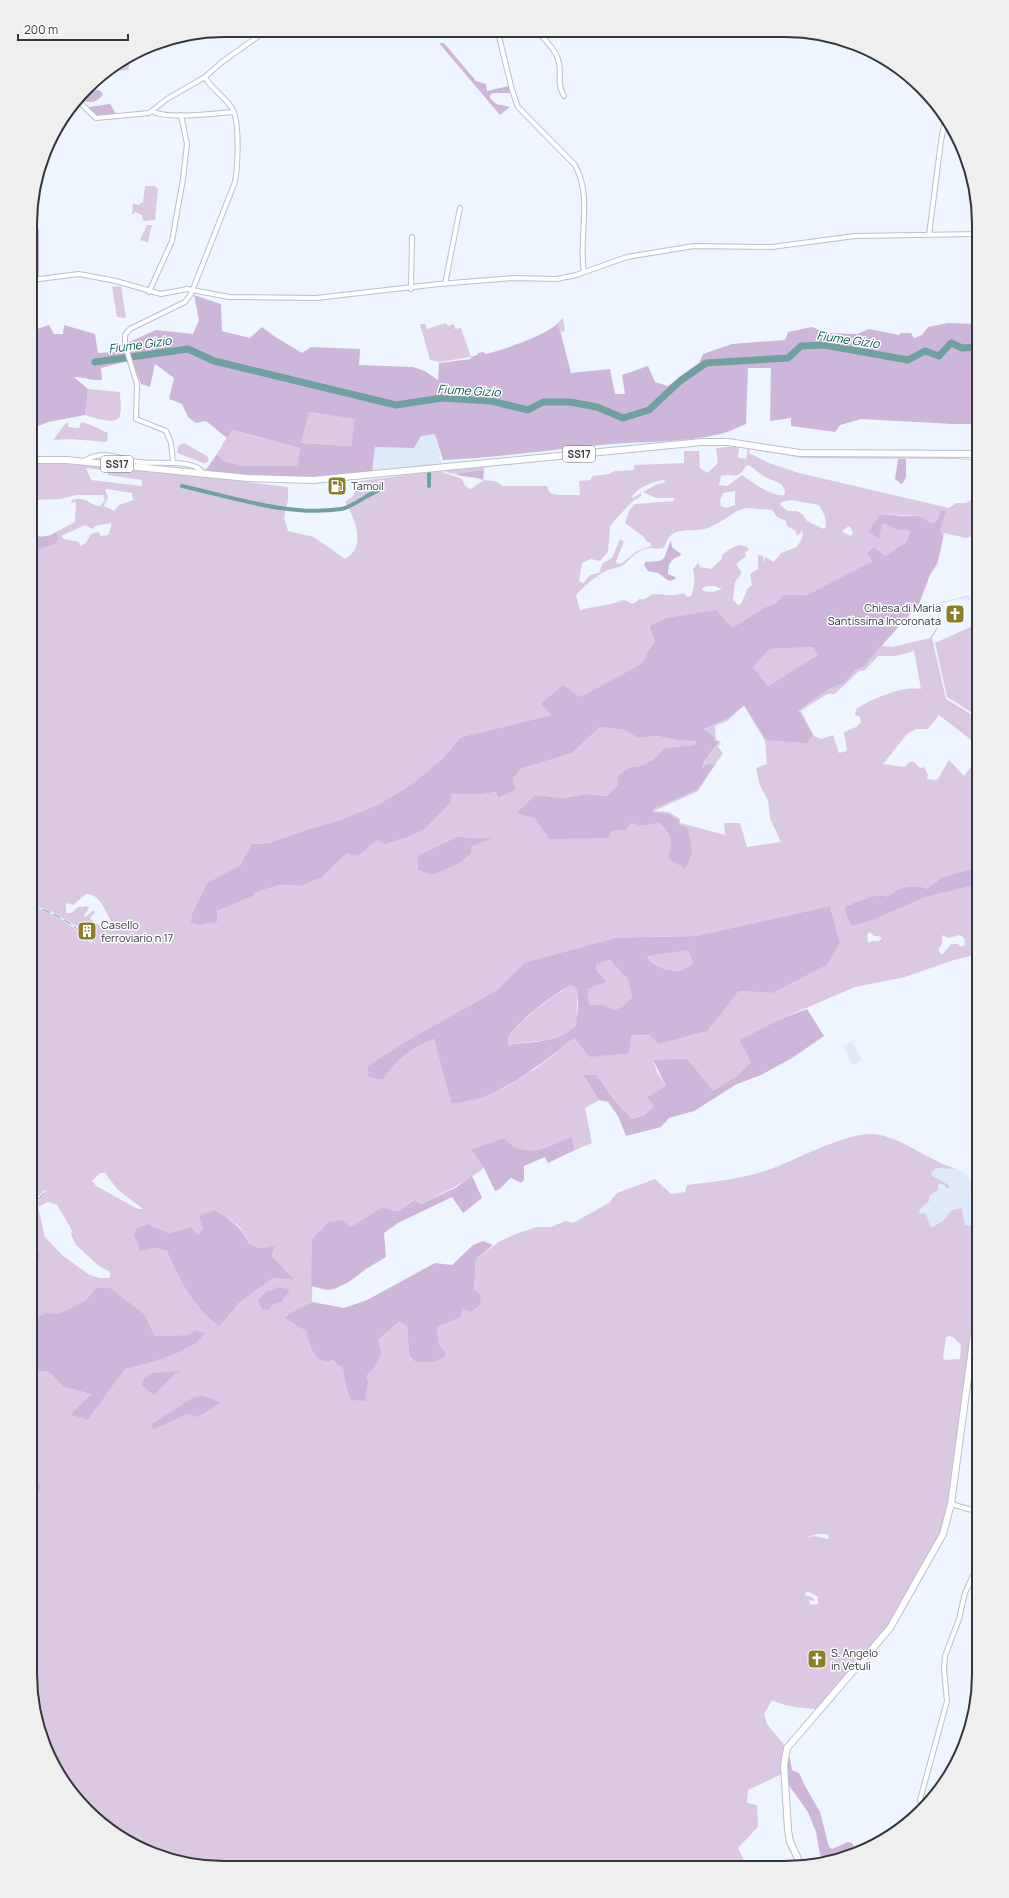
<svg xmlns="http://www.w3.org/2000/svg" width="1009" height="1898" font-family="Manrope,sans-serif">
<rect width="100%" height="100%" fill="#eef5fe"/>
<path fill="#dee9f9" d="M435,433L442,465L372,472L375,447L413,448L421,436Z
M31,904L53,912L77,926L78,924L86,926L92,931L96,943L94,945L68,923L52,915L31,907Z
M852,1042L862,1060L853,1065L843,1046Z
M936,1168L956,1169L963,1172L975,1182L970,1190L975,1200L972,1226L965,1225L962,1209L958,1208L953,1209L945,1219L933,1227L929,1226L926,1214L919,1213L920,1209L929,1201V1196L938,1190V1185L941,1184L944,1185L947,1189L950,1187L947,1184L932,1176L931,1173Z
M45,1189L47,1191L31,1210V1205Z"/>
<path fill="#dbc9e4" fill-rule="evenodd" d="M130,64L128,70L105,72L118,65Z
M145,186H155L158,189L155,220L143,221L142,215L135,212L132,215L133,203L138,205L143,202Z
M147,225H152L148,242L140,240Z
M121,286L126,318L117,317L112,287Z
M563,318L565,330L561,333L558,323Z
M446,323L448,326L454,324L455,329L461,328L471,357L439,362L430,360L420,324H425L427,329Z
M88,389L120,392C120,399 122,408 120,415C118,427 92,417 85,415Z
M308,412L356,418L351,446L301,443Z
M81,422L91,425L108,433L107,442L70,439L53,440L66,423H68V427L79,428Z
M231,430L300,448L297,466H245L223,461L217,454Z
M184,443L207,456L209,460L206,463H203L177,453L178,446Z
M739,446L738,458L746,459L748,448L803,457H945L979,460V461L956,459L803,458L750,449L749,453L769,463L799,473L949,508L956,503H966L975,497L978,499L979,533L966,538L944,533L938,564L931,573L919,604L882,646L892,647L930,638L939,624L936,604L967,596L970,598L975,618L979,616L975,619L970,600L967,597L937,604L940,624L932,638L946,699L979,719V746L939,715L928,729H916L907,734L883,764L905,767L909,762H914L920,768L924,767L928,775L927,779L937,780L949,760L964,776L979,756V867L942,877L927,889L888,897L878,895L856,904H849L845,912L851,926L868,922L926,897L979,884V954L954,960L905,977L855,987L778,1020L739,1040L751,1062L737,1076L713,1092L699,1073L653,1060L657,1072L666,1086L647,1097L654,1106L644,1115L632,1119L614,1100L597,1075H583L599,1100L585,1108L592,1143L575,1150L572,1136L552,1146L536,1150L524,1151L511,1145L471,1150L484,1168C464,1183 443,1193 421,1204L413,1200L398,1211L382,1209L350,1227L313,1260L312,1302L290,1313L306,1331L310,1346L344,1368L346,1387C365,1377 372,1372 382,1353L378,1340L399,1322L407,1326L409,1355L447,1356L439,1344L437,1327L460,1317L462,1308L474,1289L476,1259L500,1241L521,1232L537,1227H551L566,1221L573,1223L609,1203L617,1193L655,1179L671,1194L685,1192L687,1185C714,1182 742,1179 768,1170C796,1160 845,1132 874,1134C902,1137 929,1161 956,1169L936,1168L931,1173L932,1176L947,1184L950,1187L947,1189L944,1185L941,1184L938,1185V1190L929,1196V1201L920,1209L919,1213L926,1214L930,1226L933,1227C937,1224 942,1222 945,1219C950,1213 952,1207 962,1209L965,1225L972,1226L975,1200L970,1190L975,1182L979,1186V1296L948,1521L900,1613L820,1710C803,1707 787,1708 772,1700L764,1714L767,1724L787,1748L784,1773L748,1790L747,1803L757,1805L758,1827L738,1848L748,1868L198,1866L150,1853L96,1820L63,1782L40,1737L30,1674V1508L36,1504L41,1486L30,1480V1370L49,1372L64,1387L91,1394L70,1415L88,1420L125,1369L150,1363L175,1354L188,1335L155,1336L145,1315L96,1288L85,1301L59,1315L46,1313L30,1320V1307L38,1297L30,1294V1275L38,1266L40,1254L30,1251L31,1210L47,1191L44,1190L31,1205V1192L34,1190L31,1185V907C56,913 75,927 93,945L96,943L88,936L92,931L86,926L84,929L79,924L77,926L53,912L31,904V552L58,538L56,532L75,522L76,502L71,503L72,500C87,495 90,506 100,506L105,500L103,495H76L61,499L33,500L31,499V463L59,462L165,472L288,487V500L284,518L288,531L314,537L345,559C367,547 355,518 345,502L353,496L360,481L439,471L462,479L465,486L471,489L484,480L495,481L503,486H547L550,493L557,495H580L579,481L590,480L593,476L609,474L615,471L634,470V465L684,463V451H699L700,468L707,473L718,463L716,448ZM749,465L763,476L781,484L785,490L784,495C772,497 752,482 742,475L727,486L719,485L721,476C733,472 737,482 746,466ZM86,468L107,471L108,475L142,480V486L91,480ZM663,480L666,482L655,485L643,492L656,498H674V501L635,504L629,511L625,523L644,537L647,542L651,543V546L637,551L622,563L617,564L616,561L624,542L620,539L612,558L603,563L599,573L590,575L583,583L579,581L582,563L591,559L600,561L608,552L610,527L613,522L632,502L641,496V493L633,498L632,496C639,487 652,482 663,480ZM107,489L132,493L133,500L119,505L114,511L104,506L108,497L105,490ZM735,491V505L726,508L721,506L720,501L723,493ZM791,500L819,505L825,516L826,527L824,529L807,521L803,515L797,511H788L780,505L781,502ZM746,508L772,510L777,517L786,521L787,526L796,531L797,536L802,531L803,536L797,547L781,553L774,562L765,557V563L763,556L758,555V569L750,574L752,585L748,588L741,604L738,605L733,600L735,582L742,573L736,564L746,556L745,553L749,549C740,540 730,549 722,555L721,560L711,569L700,567L698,563L693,569C695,578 695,587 691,596L688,597L683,593C673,597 665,594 654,594C648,595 646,601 639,599C631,608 631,601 623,600C609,606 594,606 580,610L576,595C585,586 596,575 608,570C613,568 618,568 623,565C631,559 635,552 645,549C652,547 657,550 664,548C666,542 668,537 674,533C685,528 697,532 708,528C722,523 731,512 746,508ZM940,510L938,564L930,573L919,604L880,647L864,667L856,670L844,683L829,689L799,712L813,735L766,740L744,705L727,719L703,730L714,737V741L719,743L705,760L697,790L653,809V813L678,824L672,844L668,830L659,823L642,826L631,822L625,830L611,831L516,813L535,795L564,798L586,794L607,796L618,785L617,776L630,767L640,766L653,760L665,748L695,745L696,740H677L657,736L638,738L624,730L600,727L572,753L521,769L513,778L516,790L498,798L496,792L484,794H451V803L426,828L377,839L358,856L347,853L321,878L301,886L279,885L254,893L253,896L217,911L207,883L240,865L252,844L269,843L306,830L341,820L379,804L414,783L443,758L461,737L553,715L580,697L641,664L647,656V652L655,642L649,627L732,628L763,608L777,603L783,595H807L872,561L867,553L885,556L906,542L910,532L908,530L885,523L882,525L879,538L881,514L919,516L930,523L937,521ZM111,523V527L108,535L101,536L98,532L91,534L86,543L80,546L79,542L64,539L61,536L85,525L93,529L95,526ZM849,526L853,532L851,536L843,532V530ZM706,586H715L722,589L712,592L703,591L702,589ZM914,651L921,689C901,686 874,698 856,709L855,715L860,717L861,722L856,727L844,732L847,751L839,753L833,735L821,739L814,736L801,711L827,694H835L859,671L865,670L878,656H896ZM744,706L765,741L767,764L756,768L760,786L768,800L770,818L781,842L747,847L740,823H724L725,835L680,823V819L669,812L654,811L698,791L723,753L718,747L721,742L716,740L715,726L727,721ZM457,837L492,838L471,847L418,855ZM86,894C101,894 105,912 112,922L111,924C104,928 95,925 90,918L95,913L94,910L85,917L84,916L89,908L87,906L78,907L71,913H66V903L73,905ZM830,906L840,943L827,965L773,993L739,991L706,1031L690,1036L631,1035L574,1038L538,1067L504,1088L485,1096L451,1104L434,1039C411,1048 396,1059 383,1080L368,1077L369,1066L403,1043L497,990L524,963L650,937L696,936ZM870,932L874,936H878L882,938L879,941H872L868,943L867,935ZM942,935L948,938L960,935L964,938L965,945L961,947L958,944H951L942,955L938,950L942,944ZM100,1173H105L117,1189L143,1209H138L96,1186L92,1181ZM48,1202L57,1205L72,1230L71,1235L76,1245L99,1266L110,1272V1278H99L88,1274L62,1255L45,1237L38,1207ZM228,1219C239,1224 245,1233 249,1244L261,1248L275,1247L272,1256L295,1280L273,1278L239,1303L219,1327C193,1305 179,1282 167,1251L155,1248L139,1252L138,1244L148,1224L169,1233L191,1227L198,1237L203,1228ZM267,1290L271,1291L281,1302L273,1305L269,1310ZM949,1336L953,1337L961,1345L960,1359L944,1360L943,1358L946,1337ZM817,1534H827L829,1537L828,1539L815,1536L805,1538ZM806,1592H809L818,1597V1604L811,1605L809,1600L814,1601V1599L810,1596H805Z
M484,465V471C470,468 455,479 443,470Z
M979,623V717L947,697L935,643Z
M813,647L819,655L768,686L753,667L770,649Z
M688,949L693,963L681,971C668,971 654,967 647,955Z
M610,960L628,980L632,998L622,1007L614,1010L605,1005H589L588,989L607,982L597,971L596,963Z
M571,985L577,987V1026C571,1030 564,1035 558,1037C542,1043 525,1041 508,1045V1037C525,1016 548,999 571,985Z"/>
<path fill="#cdb6d9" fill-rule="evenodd" d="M439,43H444L476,81L486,84L487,91L509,86L511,93H493L490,95V98L496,104L510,107L500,115Z
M99,90L103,94C97,104 88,103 79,100L87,91Z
M110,104L116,114L96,116L89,107Z
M35,228L39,229V276H32Z
M194,295L221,304L222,331L250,338L262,327L274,336L302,353L311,347L360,349L359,365L413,367L425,371L438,380L439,363L471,359V357L477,355L478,353L483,352L486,354C503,350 547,335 558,323L571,373L610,369L615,394H625L622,375L648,366L655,382L668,386L699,363L703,354L732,344L785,340L788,332L812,327L826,333L857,334L869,329L899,335L901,333H911L914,338L922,335L928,327L948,323L979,324V424H953L861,419L840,425L835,432L791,426V418L770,421L771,368H748L746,424C738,427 729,432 721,434C681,443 640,441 600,445C547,450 495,458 443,460L435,434L421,436L414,448L375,447L372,472L304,478L269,477L205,471L217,454L223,461L245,466H297L300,448L232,430L227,438L206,421L196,423L188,417L182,404L169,399L174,378L155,364L150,387L141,384L132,360L101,368L102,380C93,381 84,377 74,377L88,389L85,415L48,422L31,429V331L49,325L54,334H63L64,325L95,334L98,353L129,351V342L156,330L193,334L199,320ZM309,412L355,419L351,446L301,443Z
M898,459H906V477L903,483L901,484L895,479Z
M480,470L484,471L483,480C474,476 465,478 455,474Z
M940,510L946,511L940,531L943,537L937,564L930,574L919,604L880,647L864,667L856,670L844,683L829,689L799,711L813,735L807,743L766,740L744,705L727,719L704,729L714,737V741L719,742L705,760L702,768L708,764L714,765L697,790L653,809V813L668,814L679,820L678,824L687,828C692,846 695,852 685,869L668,858C673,842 673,834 659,823L642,826L631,823L625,830L611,831L609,838L549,839L535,818L516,813L535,795L564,798L586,794L607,796L618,785L617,776L630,767L640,766L653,760L665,748L695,745L696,741L677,740L657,736L638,738L624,730L600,727L572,753L521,769L513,778L516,790L498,798L496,792L484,794H451V803L426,828L408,837L384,844L377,840L358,856L347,853L321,878L301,886L279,885L254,893L253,896L217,911V922L200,925L191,923L192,914L207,883L240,865L252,844L269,843L306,830L341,820L379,804L414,783L443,758L461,737L552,715L541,704L563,685L580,697L641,664L647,656V652L655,642L649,626L667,618L716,610L732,628L763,608L777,603L783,595H807L872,561L867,553L874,547L885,556L906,542L910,532L908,530H897L885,523L882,525L879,539L868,531L881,514L903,516H919L931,523L937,521ZM813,647L818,655L768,686L753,667L770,649Z
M56,532L58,538L56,543L31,552V546L36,542L31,541V535C40,537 48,538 56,532Z
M671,540L672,547L681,554L680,556C671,558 668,564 668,574L675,577L676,579L669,581L658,573L648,571L644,565L645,562L660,561L664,558Z
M457,837L493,838L471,847V853L459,863L432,875L418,870V855Z
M979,867V884L926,897L868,922L851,926L845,912L846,906C848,905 875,896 878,895C881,895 885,896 888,897C899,887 913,884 927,889L942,877Z
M830,906L840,943L827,965L773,993L739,991L707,1031L659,1044L649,1035H631L629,1053L590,1057L574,1038C546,1060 519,1082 486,1096C475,1100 462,1102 451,1104L434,1039C412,1047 395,1060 383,1080L368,1077V1066L403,1043L497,990L524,963L616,938L696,936ZM688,950L693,963L681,971C668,971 654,967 647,956ZM610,960L628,980L632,998L622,1007L614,1010L605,1005H589L588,989L607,982L597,971L596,964ZM571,985L577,988L578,1007L576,1026C571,1030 564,1035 558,1037C542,1043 525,1042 508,1045V1037C524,1016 548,998 571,985Z
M807,1009L824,1036L792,1058L761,1075L737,1084L694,1111L669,1118L661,1127L626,1136L618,1116L608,1102L599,1100L583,1075H597L614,1100L632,1119L644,1115L654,1106L647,1097L666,1086L653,1060L686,1059L699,1073L713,1091L737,1076L751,1062L739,1040L778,1020Z
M572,1136L575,1150L548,1163L545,1157L524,1166V1180L521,1183L511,1178C505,1182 502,1189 495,1191L484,1168L471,1150L504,1138C524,1161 550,1147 572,1136Z
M472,1176L482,1198L463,1213L452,1197L398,1223L384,1233L386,1257L366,1269L349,1282L334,1289L327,1290L311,1286L312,1239L328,1222L342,1220L350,1227L382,1208L398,1211L414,1200L421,1204L455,1188Z
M214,1210C230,1220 242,1226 249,1244L261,1248L275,1246L272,1256L295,1280L273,1278L239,1303L219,1327C193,1305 179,1282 167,1251L155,1248L139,1252L138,1244L134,1235L137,1228L148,1224L169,1233L191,1227L198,1236L203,1228L199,1216Z
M483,1241L493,1245L476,1259L474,1289L481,1295L480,1305L471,1312L462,1308L461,1317L437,1327L439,1344L447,1355L434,1362H416L409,1355L407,1326L399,1322L378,1340L382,1353L374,1368L366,1376L368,1381L365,1401L351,1400L346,1387L343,1368L332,1360C315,1366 309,1344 306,1331L285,1318L290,1313L312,1302L344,1308L367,1300L435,1263L452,1265L473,1245Z
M30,1251L40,1254L38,1266L30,1275Z
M277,1287L290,1290L281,1302L273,1305L269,1310H263L258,1301L267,1290L271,1291Z
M96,1288H110L145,1315L155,1336L188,1335L196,1330L205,1333L196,1343L175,1354L150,1363L125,1369L88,1420L70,1415L91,1394L64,1387L49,1372L30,1370V1320L46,1313L59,1314L85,1301Z
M179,1371C168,1379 163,1386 154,1395L142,1385L143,1380L153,1373Z
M203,1396L221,1402L198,1417L187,1414L153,1430L152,1424L194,1397Z
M30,1480L41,1485L36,1504L30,1508Z
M787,1757L790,1758L792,1770L799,1773L805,1786L820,1812L829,1847L832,1849L848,1842L852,1843L855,1848C845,1852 839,1859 828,1861L820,1855L816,1832L808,1812L788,1784Z"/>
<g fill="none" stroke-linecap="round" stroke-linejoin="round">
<path stroke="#6ea1a0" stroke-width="4" d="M429,473V486
M182,486C232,497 289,517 341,509C351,508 368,494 379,490"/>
<path stroke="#6ea1a0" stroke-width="7" d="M95,362L188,349L214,361L396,405L442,398L491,401L528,410L543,402H570L597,407L623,418L649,410L680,381L706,363L788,358L801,346L824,345L908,360L925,351L939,356L951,343L962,348L979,347"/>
<defs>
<path id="street" d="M498,32L512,90L518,107L575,165C593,197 578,237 584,272
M538,32C546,41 557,51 559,63C562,77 556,81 564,96
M78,101L96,118L149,113L167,99L205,77L222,62L267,30
M152,111C166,120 215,113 234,112
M929,235L941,141L946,116
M32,280L79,274L116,281L161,294L187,289L229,297L316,298L439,284L513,278L557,279L576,275L627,257L694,246L772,247L855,236L979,234
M445,284L460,208
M411,289L412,237
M149,292L172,241L183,179L187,144L181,115
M84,461C90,457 98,455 105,455C116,456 127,460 138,462C153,465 195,458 203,473
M173,462L171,443L166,431L136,419L137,384L125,345V335L130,329L185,302L191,294L235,182C238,165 240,121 232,108C224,96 211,89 205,77
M951,1504L979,1512
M923,1808L920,1800L947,1701L944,1670L945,1656L959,1619L965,1593L979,1562"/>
<path id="primary" d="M31,460H66L247,478L313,480L702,442H728L800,453L979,454
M801,1865L790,1842L788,1830L784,1765L787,1748L890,1628L943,1534L951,1504L979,1296"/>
</defs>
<use href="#street" stroke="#bac1ca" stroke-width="6"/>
<use href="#primary" stroke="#bac1ca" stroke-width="8"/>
<use href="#street" stroke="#fff" stroke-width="4"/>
<use href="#primary" stroke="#fff" stroke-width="6"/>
<path stroke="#9499a0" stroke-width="1" stroke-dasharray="8 4" stroke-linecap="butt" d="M31,906C56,912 76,926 94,944
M31,1208L46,1191"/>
</g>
<defs>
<symbol id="fuel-square" viewBox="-11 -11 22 22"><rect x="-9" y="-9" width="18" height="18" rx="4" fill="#8a7f26" stroke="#fff"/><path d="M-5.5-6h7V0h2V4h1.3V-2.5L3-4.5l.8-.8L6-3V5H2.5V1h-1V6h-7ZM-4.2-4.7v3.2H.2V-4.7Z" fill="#fff"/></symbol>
<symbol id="church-square" viewBox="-11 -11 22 22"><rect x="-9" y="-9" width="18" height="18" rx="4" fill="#8a7f26" stroke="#fff"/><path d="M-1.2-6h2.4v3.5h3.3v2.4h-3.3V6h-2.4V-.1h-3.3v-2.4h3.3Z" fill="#fff"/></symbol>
<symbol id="building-square" viewBox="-11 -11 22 22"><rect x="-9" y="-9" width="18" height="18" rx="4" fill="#8a7f26" stroke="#fff"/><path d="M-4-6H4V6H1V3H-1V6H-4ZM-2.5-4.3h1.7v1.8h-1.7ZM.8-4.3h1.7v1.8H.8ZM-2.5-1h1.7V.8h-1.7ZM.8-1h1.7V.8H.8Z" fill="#fff"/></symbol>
</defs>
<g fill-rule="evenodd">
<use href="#fuel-square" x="326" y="475" width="22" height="22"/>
<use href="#church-square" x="944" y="603" width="22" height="22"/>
<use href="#building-square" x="76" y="920" width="22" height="22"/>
<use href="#church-square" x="806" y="1648" width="22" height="22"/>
</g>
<g text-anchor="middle" stroke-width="3" stroke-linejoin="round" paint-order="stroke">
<g fill="#fff" stroke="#707275" stroke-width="1">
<rect x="563" y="446" width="32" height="16" rx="3"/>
<rect x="101" y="456" width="32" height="16" rx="3"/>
</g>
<g font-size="10" font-weight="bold" fill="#33363a">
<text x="579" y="458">SS17</text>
<text x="117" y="468">SS17</text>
</g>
<g font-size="11" fill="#33363a" stroke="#fff" text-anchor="start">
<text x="351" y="490">Tamoil</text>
<text x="941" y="612" text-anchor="end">Chiesa di Maria<tspan x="941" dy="13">Santissima Incoronata</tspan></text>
<text x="101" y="929">Casello<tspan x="101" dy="13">ferroviario n 17</tspan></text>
<text x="831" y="1657">S. Angelo<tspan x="831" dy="13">in Vetuli</tspan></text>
</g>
<g font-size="12" font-style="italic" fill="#0a5756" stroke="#fff">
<text transform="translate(848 340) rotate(8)" y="4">Fiume Gizio</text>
<text transform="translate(140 345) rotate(-8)" y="4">Fiume Gizio</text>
<text transform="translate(469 391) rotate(3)" y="4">Fiume Gizio</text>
</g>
</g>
<path d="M0 0H1009V1898H0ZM224 37H785A187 187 0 0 1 972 224V1674A187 187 0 0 1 785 1861H224A187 187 0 0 1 37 1674V224A187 187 0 0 1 224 37Z" fill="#efefef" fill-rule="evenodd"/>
<path fill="none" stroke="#33363a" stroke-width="2" d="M224 37H785A187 187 0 0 1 972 224V1674A187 187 0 0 1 785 1861H224A187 187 0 0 1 37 1674V224A187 187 0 0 1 224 37Z"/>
<path d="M18 34v6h110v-6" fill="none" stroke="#33363a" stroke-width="2"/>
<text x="24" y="34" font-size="12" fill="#33363a" stroke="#ffffff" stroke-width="3" paint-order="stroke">200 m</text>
</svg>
